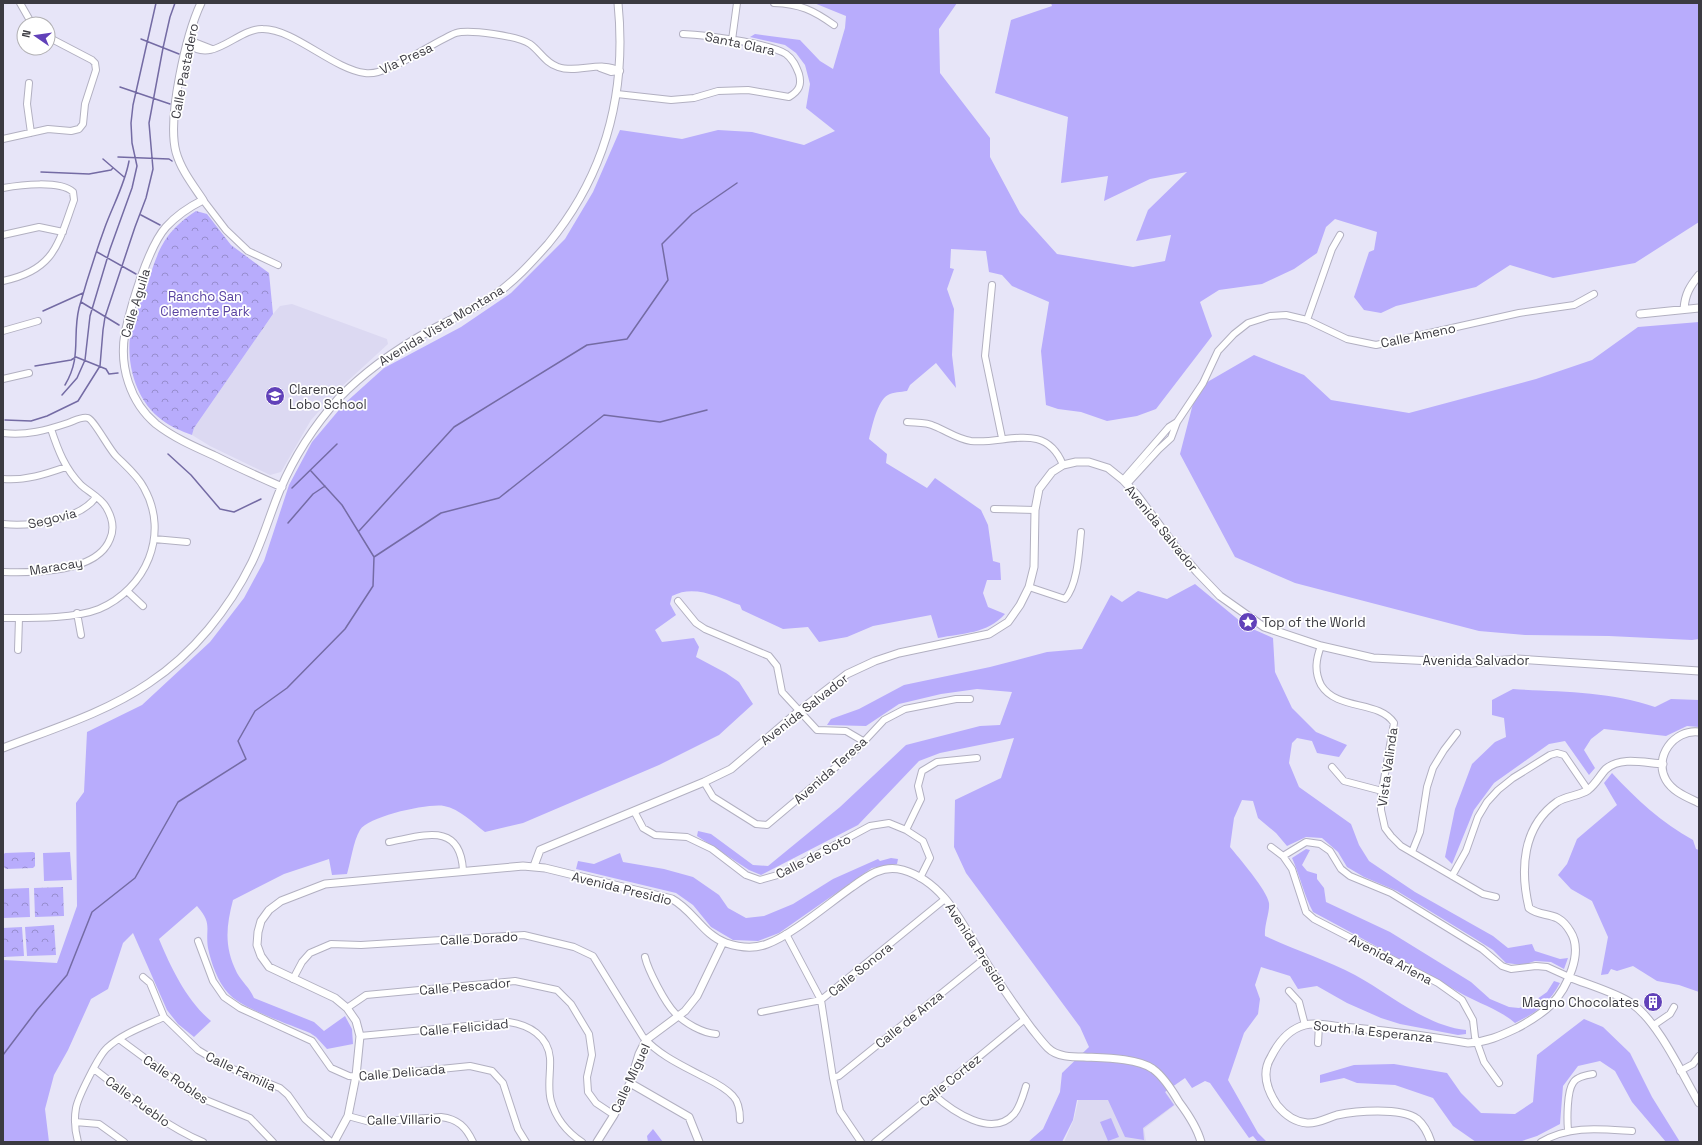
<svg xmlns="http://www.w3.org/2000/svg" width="1702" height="1145" font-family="'Space Grotesk',sans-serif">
<defs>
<pattern id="forest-crowns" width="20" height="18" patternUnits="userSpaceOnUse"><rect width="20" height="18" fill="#b8acfc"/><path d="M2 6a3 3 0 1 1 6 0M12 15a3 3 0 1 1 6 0" fill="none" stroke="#978dce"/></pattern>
</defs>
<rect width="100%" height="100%" fill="#e7e5f8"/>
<path fill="#dcd9f2" d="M292,304L387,339L388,344L339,389L311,420L281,472L270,475L210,446L192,435L194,428L273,314L280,306Z
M1156,1079L1175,1105L1144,1129L1146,1142H1064L1074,1119L1081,1088Z"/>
<path fill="#b8acfc" d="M814,3H957L939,29L940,73L990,138V157L1020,213L1057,254L1133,267L1165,261L1171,235L1136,241L1148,210L1187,172L1150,179L1104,201L1108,176L1061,183L1068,117L995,93L1011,20L1052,6L1051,3H1699V222L1635,263L1553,278L1510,265L1476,287L1396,306L1381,313L1364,310L1354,297L1369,252L1374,250L1377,232L1335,219L1326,227L1317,253L1294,269L1262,284L1219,290L1200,302L1212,336L1156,409L1137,416L1107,421L1081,412L1058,409L1046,405L1041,351L1049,302L1012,286L1002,275L989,272L986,251L951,249L950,268L954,269L947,289L954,309L952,355L956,388L936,363L910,385L907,391C901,392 893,392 888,395C877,401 872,427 869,439L887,454L886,463L927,488L935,478L981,510L988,525L993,561L1000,563L1001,580H987L983,593L988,607L1005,614C987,634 963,633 938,638L931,615L873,626L847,637L819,642L808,627L783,629L742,610L740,605C718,597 694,584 672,596L670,604L676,615L655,630L662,642L694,638L699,647L696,657L726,673L739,682L753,704L719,735L659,765L523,823L485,832C473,823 460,809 444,806C429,803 369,816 360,830C353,842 351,861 347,874L332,875L329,859L284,874L233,900C226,927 224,947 237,973C242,982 250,988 254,998L314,1022L324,1031L345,1016L352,1029L353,1044L327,1049L316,1037L310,1033C289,1024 242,1009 228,993C218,982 211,963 208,948C205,928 213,924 197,906L159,939C171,968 187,1001 211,1021L194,1037L178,1024L167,1010L133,933L123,943L108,989L91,999L68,1050L54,1075L45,1109L49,1142H3V960L57,963L77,906L76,803L84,792L87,732L142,705L210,642L244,598L264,561L289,485L312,442L344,404L384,368L461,327L511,293L565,239L593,192L620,130L682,139L718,130L752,132L804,145L835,131L806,108L810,84L805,65L796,53L785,45L750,37L755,34L800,40L820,61L833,69L845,28L846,16Z
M1699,322V639L1692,640L1609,636L1525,635L1479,631L1295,583L1235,557L1180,454L1197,388L1254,355L1304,375L1331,400L1409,413L1536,379L1592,360L1638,327Z
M1195,584L1246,626L1273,638L1275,672L1292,708L1316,732L1347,745L1339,757L1317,753L1312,741L1297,738L1292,743L1289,763L1299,787L1351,824L1359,845L1369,861L1415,892L1493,936L1508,948L1532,944L1535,951L1560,959L1568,958L1564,969L1551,962L1535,961L1523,965L1506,963L1493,950L1474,938L1397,891L1364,877L1347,867L1338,852L1322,838L1306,837L1287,846L1276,833L1258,818L1253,801L1242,800L1234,818L1230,847C1239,858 1267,890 1269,903C1270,912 1264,925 1265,936C1295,950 1326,960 1355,975C1390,994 1426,1026 1466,1030V1034L1458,1035L1400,1024L1381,1018L1347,1003L1317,986L1298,989L1290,976L1261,967L1255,985L1260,999L1258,1014L1244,1033L1228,1080L1258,1133L1267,1142H1258L1253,1136L1249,1138L1210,1083L1205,1081L1192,1088L1185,1078L1165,1092L1174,1105L1143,1128L1144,1140L1125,1137L1108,1100H1077L1073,1120L1062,1142H1028L1043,1129L1060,1092L1062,1073L1089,1047L1080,1027L966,873L954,847L955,800L1001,778L1014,738L940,753L919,761L858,825L761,875L749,870L697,836L698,831L711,834L753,865L768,866L840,807L906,745L980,726L1000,725L1012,692L977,689L941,694L899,704L866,726L827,725L831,719L859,709L904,685L990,667L1047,652L1082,649L1111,595L1122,602L1138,591L1167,599Z
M1513,689C1561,692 1610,691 1655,707L1671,699L1699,700V727L1687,726L1666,736L1604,729L1591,739L1584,750L1595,768L1589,775L1565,741L1549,744L1494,783L1474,810L1452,864L1445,857L1455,809L1472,764L1495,742L1506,737L1504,718L1492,715V700Z
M1612,773C1636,799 1662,823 1693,840L1696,849L1699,850V992L1679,985L1657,981L1633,966L1617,971L1611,969L1608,974L1601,975L1608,937L1592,901L1571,889L1558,875L1567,864L1577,839L1617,805L1604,783Z
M1306,849L1310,850L1302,865L1307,871L1317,874V879L1324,888L1326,902L1390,932L1471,982L1490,999L1509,1007L1519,1008L1530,1004L1547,992L1554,981L1560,983C1548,1005 1537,1012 1515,1023C1500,1010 1481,1004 1464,995C1414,967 1364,939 1313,912C1304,895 1300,876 1292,858Z
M70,852L72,880L44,881L43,853Z
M620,853L623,862L664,869L693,877L719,895L728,908L746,918L764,916L793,904L833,879L878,859L880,861L891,858L898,859L897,864L872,868L779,933L758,941L733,940L711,927L693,905L676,893L576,869L578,861L594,864Z
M1584,1019L1603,1027L1630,1053L1652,1097L1680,1142H1666L1632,1102L1615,1071L1600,1061L1578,1066L1563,1086L1560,1124L1537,1136L1519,1142H1476L1453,1126L1433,1098L1395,1085L1357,1083L1344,1078L1320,1083V1075L1354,1065L1394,1064L1447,1073L1461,1093L1481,1113L1515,1114L1533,1102L1537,1055Z
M1111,1118L1119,1137L1108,1141L1100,1122Z
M653,1129L663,1142H648L647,1136Z"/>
<path fill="url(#forest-crowns)" d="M196,211L207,214L231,245L269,273L273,314L194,428L192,435C181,431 171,427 162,420C134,400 124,357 132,326C135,314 141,303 145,291C158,253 160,235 196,211Z
M33,852L35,853V866L33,868L6,869L4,867L3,855L5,853Z
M63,887L64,916L35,917L34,888Z
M29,888L30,917L3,918V889Z
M54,925L56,955L27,956L25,927Z
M22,927L24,956L3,957V928Z"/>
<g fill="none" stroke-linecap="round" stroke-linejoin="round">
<path stroke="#746ba4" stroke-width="1.5" d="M141,39L179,54
M120,87L170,104
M118,157L169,159L172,161
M103,159L124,177
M41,172L89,174L111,170L113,168
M141,215L160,225
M97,252L136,274
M81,302L119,325
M43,311L83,293
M35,366L71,360L76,357L106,369L109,374L118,373
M65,385C82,357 72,337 79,308C86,283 96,252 105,227C113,205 125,184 129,161
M62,395L77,378L85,360L90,316L110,249L132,188L137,166L132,143L131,123L133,105L156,3
M5,420L31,421L47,416L78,401L100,366L103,330L105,317L135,227L146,198L153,169L149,123L163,48L170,17L175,3
M168,454L191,475L220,509L234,512L261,499
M292,488L337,444
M288,523L313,494L325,486
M359,531L454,427L587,345L627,339L668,280L662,244L692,214L737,183
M374,557L441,513L499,498L604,415L660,422L707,410
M3,1055L37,1010L67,975L92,912L135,878L178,802L246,759L238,741L255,711L287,688L345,629L373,586L374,557L342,505L311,471"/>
<defs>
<path id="minor" d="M20,3L32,24
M774,3C800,4 813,10 834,25
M732,40L737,3
M188,44C214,65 237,28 263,29C294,29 333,69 365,73C387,77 434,41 456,33C469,29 518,36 530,44C540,51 545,63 558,67C577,74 601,60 620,71
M188,44L194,42L212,49
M600,68L611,72L620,71
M29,83L27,104L31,133
M617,94L671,100L694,98L718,91L748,90L789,97C799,91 802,85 799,74C796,66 793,59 786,54C769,43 705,35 683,34
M3,139L48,129L71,131L79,129L83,124L85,104L96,70L95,63L92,60L48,37
M3,188C20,185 60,180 73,192L74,200C58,244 55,270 3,281
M203,200L226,230L248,251L278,265
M3,235L39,227L63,232
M992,285L985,356L1002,438
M1307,320L1332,249L1340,235
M3,331L38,321
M3,379L29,373
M907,422C915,423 927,422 934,426C947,431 957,439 971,441C1005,445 1045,420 1063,465
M3,433C26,436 47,430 68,423C74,421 82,416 88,418C94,420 109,449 116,456C126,466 138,476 144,488C170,534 146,589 99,609C74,619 30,618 3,618
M3,479C25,481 46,474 66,467
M1123,480L1169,427L1177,422
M1127,484L1159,449L1171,438L1177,422L1203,383L1218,351L1234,334L1248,323L1270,316L1286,315L1307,320L1347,339L1376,345L1519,313L1574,305L1594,294
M994,509L1035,510
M3,524C29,527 80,520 96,497
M154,539L187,542
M3,572C34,573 97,573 110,539C115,528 112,517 106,507C101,498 89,492 81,485C65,469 58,450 51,429
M1029,587L1065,599C1078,584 1079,551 1081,532
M127,591L143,606
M678,601L696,623L705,629L769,656L777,666L782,692L817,730L846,731L863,741
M77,613L81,635
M1321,646C1316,659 1314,671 1321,685C1337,711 1379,700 1394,723L1381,796V810L1385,828L1391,836L1401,846L1483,894L1496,897
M18,650L19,618
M1332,767L1344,781L1382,791
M704,782L713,797L756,824L767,825L856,750L884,720L905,709L956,699H970
M634,811L643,828L655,835L687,837L712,849L746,875L760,880L781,874L870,826L889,823L906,830L923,841L930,858L920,878
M906,830L921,799L918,786L922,771L937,762L977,758
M389,842C423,836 460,821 463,870
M1271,847L1283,856L1292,869L1306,912L1314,919L1438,983L1462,1000L1473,1020L1475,1037L1484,1062L1499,1083
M1412,852L1420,832L1427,787L1433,768L1444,750L1457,733
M1283,856L1306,842L1320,844L1330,851L1341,869L1350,876L1391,893L1482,949L1502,966L1511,969L1536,966L1547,967L1569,977
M1452,876L1466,851L1478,817L1487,802L1498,790L1513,778L1550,755L1557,753L1564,755L1588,790
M786,934L821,1000L833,1078L840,1111L861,1142
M198,941L213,981L224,997L240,1008L312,1041L331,1068L349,1076L362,1077L470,1066L492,1071L503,1083L518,1129L526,1142
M645,957C648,970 665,1003 675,1013C685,1023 702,1033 716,1034
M143,977L150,983L164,1017L198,1050L223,1065L280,1088L288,1095L305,1119L331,1142
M293,979L302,962L310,953L331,944L361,945L524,935L574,947L593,956L643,1037C659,1055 681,1065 702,1076C712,1081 725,1087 733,1096C739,1102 740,1112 740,1120
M1289,991L1299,1002L1305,1025
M347,1008L366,995L515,981L557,990L571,1004L589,1034L592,1055L587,1077L588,1092L596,1103L614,1115
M761,1012L821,1000L945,899
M1654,1025L1670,1014L1674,1007
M360,1036L509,1022C529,1025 548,1036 550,1058C551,1072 547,1087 551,1101C556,1119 567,1132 582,1142
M119,1039L196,1096L250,1118L273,1142
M1318,1043L1319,1025
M94,1069C128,1095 163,1125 203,1142
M1680,1071L1693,1064L1699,1056
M833,1078L839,1076L984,959
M933,1094C952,1111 992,1139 1014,1114C1020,1107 1023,1096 1026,1086
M348,1116L370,1122L441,1117C458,1119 466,1127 473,1142
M75,1122L99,1124L124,1142
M1568,1130C1567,1119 1567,1091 1573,1083C1576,1077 1586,1075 1593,1074
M78,1142C75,1131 74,1119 76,1108C78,1097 99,1055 107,1048C123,1033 145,1026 164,1017
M875,1142L1025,1019
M1541,1142C1570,1125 1600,1129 1632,1131"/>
<path id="tertiary" d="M201,3C186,35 167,118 176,152C181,170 193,185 203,200C189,207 176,216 166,227C148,247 131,306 125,333C119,366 130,402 156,424C174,438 195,447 215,456C237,467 259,477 282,487
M1684,309C1685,294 1690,286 1699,275
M1640,314L1699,308
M1699,732C1674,729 1653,757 1666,780C1673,792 1687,797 1699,803
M3,748C52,729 105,713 149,683C193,654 229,609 252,562C263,539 270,514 280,490C294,457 314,426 338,399C365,371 395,350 429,331C450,320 472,310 492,297C514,282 531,263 548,244C606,174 627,93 618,3
M534,866L540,850L704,782L731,769L799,711L847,674L875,661L899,653L989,634L1008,622L1020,605L1029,587L1034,567L1035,510L1039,489L1052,472L1063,465L1076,462H1089L1108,468L1123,480L1137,495L1178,550L1197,572L1220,596L1264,627L1321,646L1373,658L1472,663L1517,659L1699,671
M1569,977C1586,984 1617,993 1631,1003C1658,1021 1682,1074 1699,1103
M630,1083L689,1117L699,1142
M334,1142L348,1116L356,1076L360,1036L356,1021L347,1008L335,998L269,967L261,956L257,945L258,932L261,921L269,910L281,901L325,884L523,866L545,868L672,899C693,910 703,935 726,943C738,947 754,949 767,944C792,935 829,903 852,887C867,876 883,864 903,870C945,882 963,926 984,959C999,983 1015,1006 1032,1029C1037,1035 1042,1042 1048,1048C1057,1057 1072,1057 1084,1057C1104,1058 1137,1058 1153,1069C1164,1077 1172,1090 1179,1102C1188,1114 1197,1127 1201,1142
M597,1142L614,1115L630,1083L639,1054L646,1040L685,1011L697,996L723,942
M1431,1142C1428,1133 1424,1125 1417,1119C1401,1107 1355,1111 1337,1115C1327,1118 1317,1124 1307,1123C1295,1122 1285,1115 1277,1105C1267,1090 1261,1073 1271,1057C1278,1043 1289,1029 1305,1025C1316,1022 1331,1026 1341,1027C1384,1030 1426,1036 1468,1043C1487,1042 1500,1036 1517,1028C1545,1013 1562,1000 1572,969C1576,957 1578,943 1570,931C1557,909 1543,919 1529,908C1520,870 1522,827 1557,802C1566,796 1579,796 1588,790C1596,784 1600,775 1606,769C1621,756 1645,763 1663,764"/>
</defs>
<use href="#minor" stroke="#b2b0c1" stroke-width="8"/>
<use href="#tertiary" stroke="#b2b0c1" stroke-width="9"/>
<use href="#minor" stroke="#fff" stroke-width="6"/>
<use href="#tertiary" stroke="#fff" stroke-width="7"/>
</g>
<defs>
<symbol id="school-disc" viewBox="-11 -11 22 22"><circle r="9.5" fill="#6141b9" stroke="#fff"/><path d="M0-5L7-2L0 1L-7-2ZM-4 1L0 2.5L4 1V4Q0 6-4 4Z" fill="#fff"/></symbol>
<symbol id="sight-disc" viewBox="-11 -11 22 22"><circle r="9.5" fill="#6141b9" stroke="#fff"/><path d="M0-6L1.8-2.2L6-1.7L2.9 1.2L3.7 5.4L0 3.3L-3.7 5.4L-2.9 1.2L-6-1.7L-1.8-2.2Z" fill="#fff"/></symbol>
<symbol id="building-disc" viewBox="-11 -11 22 22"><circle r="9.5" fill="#6141b9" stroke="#fff"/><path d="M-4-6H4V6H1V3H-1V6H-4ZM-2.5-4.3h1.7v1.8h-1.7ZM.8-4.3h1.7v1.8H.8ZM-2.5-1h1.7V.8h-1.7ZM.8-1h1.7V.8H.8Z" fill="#fff"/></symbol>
</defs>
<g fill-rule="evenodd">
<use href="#school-disc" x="264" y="385" width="22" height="22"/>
<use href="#sight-disc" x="1237" y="611" width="22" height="22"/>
<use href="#building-disc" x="1642" y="991" width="22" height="22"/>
</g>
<g text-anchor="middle" stroke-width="3.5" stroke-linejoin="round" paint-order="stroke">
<g font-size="13" fill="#3b3a41" stroke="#fff">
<text transform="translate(740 43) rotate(12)" y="5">Santa Clara</text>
<text transform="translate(406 58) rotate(-25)" y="5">Via Presa</text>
<text transform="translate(184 71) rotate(-79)" y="5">Calle Pastadero</text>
<text transform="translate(135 303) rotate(-73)" y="5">Calle Aguila</text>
<text transform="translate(441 325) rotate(-31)" y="5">Avenida Vista Montana</text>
<text transform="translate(1418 335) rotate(-12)" y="5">Calle Ameno</text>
<text transform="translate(52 518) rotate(-14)" y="5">Segovia</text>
<text transform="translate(1162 528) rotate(51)" y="5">Avenida Salvador</text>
<text transform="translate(56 566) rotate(-9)" y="5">Maracay</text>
<text x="1476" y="665">Avenida Salvador</text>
<text transform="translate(804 709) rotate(-38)" y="5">Avenida Salvador</text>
<text transform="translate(1387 767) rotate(-82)" y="5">Vista Valinda</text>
<text transform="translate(830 770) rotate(-42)" y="5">Avenida Teresa</text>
<text transform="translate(813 856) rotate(-27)" y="5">Calle de Soto</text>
<text transform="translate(622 888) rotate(14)" y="5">Avenida Presidio</text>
<text transform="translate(479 938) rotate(-3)" y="5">Calle Dorado</text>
<text transform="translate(977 947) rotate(57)" y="5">Avenida Presidio</text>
<text transform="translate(1391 959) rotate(28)" y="5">Avenida Arlena</text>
<text transform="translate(860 969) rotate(-39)" y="5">Calle Sonora</text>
<text transform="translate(465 986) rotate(-5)" y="5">Calle Pescador</text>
<text transform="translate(909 1019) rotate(-39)" y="5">Calle de Anza</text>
<text transform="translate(464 1027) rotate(-5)" y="5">Calle Felicidad</text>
<text transform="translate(1373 1031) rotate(6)" y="5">South la Esperanza</text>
<text transform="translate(241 1071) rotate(25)" y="5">Calle Familia</text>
<text transform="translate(402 1072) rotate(-5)" y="5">Calle Delicada</text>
<text transform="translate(630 1078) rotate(-65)" y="5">Calle Miguel</text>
<text transform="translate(176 1079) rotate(34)" y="5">Calle Robles</text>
<text transform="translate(950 1080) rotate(-39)" y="5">Calle Cortez</text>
<text transform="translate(138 1101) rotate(36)" y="5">Calle Pueblo</text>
<text transform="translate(404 1119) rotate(-1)" y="5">Calle Villario</text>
</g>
<g font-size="13" fill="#5943a1" stroke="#fff">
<text x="205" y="301">Rancho San<tspan x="205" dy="15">Clemente Park</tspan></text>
</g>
<g font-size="13" fill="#3b3a41" stroke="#fff" text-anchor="start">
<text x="289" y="394">Clarence<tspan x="289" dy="15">Lobo School</tspan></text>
<text x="1262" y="627">Top of the World</text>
<text x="1639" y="1007" text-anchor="end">Magno Chocolates</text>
</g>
</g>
<rect width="1702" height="1145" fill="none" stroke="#3b3a41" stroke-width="8"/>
<g transform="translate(36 36) rotate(283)"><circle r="19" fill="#ffffff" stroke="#b1b0b3"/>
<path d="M0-3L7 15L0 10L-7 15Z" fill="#6141b9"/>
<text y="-6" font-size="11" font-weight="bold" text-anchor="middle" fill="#3b3a41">N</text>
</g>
</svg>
